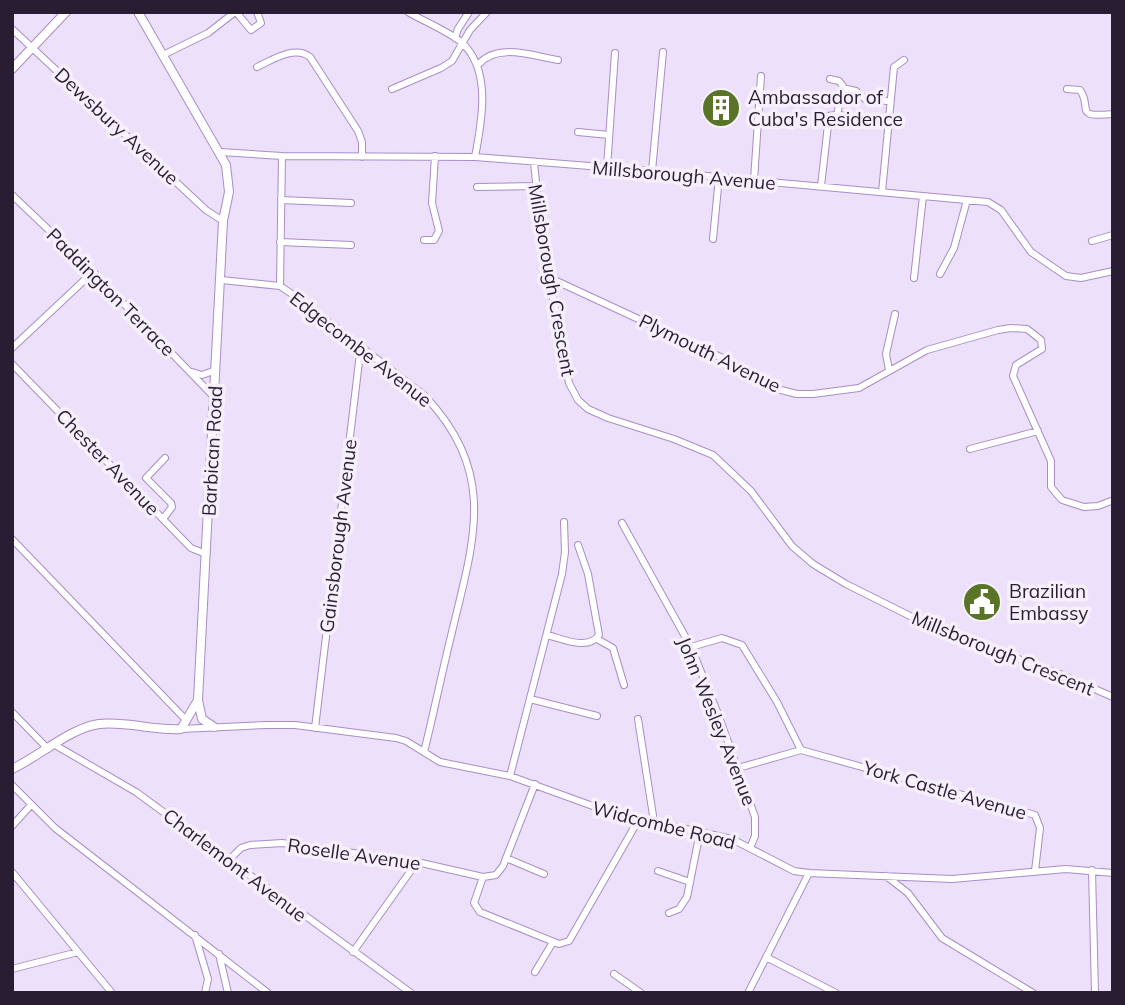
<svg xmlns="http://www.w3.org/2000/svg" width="1125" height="1005" font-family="Mulish,sans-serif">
<rect width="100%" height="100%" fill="#ece0fa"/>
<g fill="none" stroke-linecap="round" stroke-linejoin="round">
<defs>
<path id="minor" d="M236,12L251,30L261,23L257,12
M408,12C425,22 446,30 461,42C492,69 482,121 475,157
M12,29L206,210L223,221
M455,38L458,29L469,12
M163,55L208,33L235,12
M478,65C496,42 533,56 558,60
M257,67C272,60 295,45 310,57L358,131L362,142V157
M830,79L839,81L843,86L837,115
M842,88L856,91L865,99L887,101
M392,89L441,68L452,61L470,30L487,12
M1067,89L1080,90C1093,108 1072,118 1113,114
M578,132L609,135
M221,152L282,156L475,157L652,171L988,202L1001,210L1031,252L1066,276L1081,278L1113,271
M534,163L542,237L561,342L569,383L578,400L588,409L608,418L674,439L713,455L751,491L792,546L813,564L846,584L940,631L1060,674L1113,697
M607,168L615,53
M652,171L663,52
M754,180L761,76
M821,186L829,116C846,112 865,122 883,125
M477,187L536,186
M882,192L894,67L904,60
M12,195L93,272L215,398
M281,200L351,203
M713,239L719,177
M424,240H434L439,231L432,203L435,156
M1092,241L1113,235
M280,242L351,245
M940,274L954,248L967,200
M550,278L731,362L777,389L797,394H813L859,388L927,350L998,330L1011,328L1027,329L1041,340L1042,349L1016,365L1013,376L1051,461V487L1056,493L1062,500L1084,507L1098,506L1111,501
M914,278L923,196
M221,280L280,286L292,294L425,396C498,474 474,539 452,632C442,672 434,712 424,752
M280,286L282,156
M12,348L93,272
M12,364L191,548L206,554
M889,370L886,354L895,314
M192,372L202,375L216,370
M970,449L1038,431
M163,519L172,507L171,503L146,478L165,458
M622,523L691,647L718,714L755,817V836L750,848
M12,539L186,720
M547,635C563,639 588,651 599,635L588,574L578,545
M597,639L613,648L624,685
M691,647L722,638L742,645L777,702L801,750
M530,699L597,716
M12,712L48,749
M638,719L654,822
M315,728L361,345
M181,729L265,725H295L396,738L406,741L440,762L510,776L612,813L732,839L794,871L809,873L952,879L1066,869L1113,873
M55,745L136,792L411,993
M801,750L1035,815L1040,828L1035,871
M738,768L801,750
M510,776L562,574L565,552L564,522
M535,784L503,866L496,875L483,877L474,903L480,912L559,944L569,941L639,819
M12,785L55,828L268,993
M12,826L31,805
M506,858L544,874
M229,860L241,848L250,845L282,843L417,862L483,877
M1092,870L1095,993
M658,871L690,882
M12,872L112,993
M886,876L908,893L942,938L1033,993
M669,913L679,909L687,897L700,832
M195,935L208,979L205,993
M353,952L417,862
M219,954L228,993
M766,957L836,993
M12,969L78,952
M535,972L553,942
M614,974L641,993
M748,993L809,873"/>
<path id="major" d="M12,69L66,12
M198,700L202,719L214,727
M12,769C40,756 70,728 99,724C127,721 154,731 181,729L198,700L223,221L229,192L226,165L138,12"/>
</defs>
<use href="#minor" stroke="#a98dc8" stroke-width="8"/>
<use href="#major" stroke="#a98dc8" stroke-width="10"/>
<use href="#minor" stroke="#fff" stroke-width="6"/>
<use href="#major" stroke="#fff" stroke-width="8"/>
</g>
<defs>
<symbol id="building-disc" viewBox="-11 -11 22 22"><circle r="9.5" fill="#5a7427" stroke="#f6f0fd"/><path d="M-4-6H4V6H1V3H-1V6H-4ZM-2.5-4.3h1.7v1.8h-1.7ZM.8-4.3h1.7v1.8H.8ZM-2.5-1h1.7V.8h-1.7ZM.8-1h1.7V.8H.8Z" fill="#fff"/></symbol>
<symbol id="civic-disc" viewBox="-11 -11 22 22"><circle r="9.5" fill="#5a7427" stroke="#f6f0fd"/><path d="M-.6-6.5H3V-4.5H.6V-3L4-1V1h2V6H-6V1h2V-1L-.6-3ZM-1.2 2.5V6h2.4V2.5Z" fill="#fff"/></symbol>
</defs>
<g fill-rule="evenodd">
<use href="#building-disc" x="699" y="86" width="44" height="44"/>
<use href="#civic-disc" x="960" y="580" width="44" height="44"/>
</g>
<g text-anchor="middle" stroke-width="7" stroke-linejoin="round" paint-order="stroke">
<g font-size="19" fill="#291d34" stroke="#f6f0fd" text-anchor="start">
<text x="748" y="104">Ambassador of<tspan x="748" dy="22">Cuba's Residence</tspan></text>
<text x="1009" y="598">Brazilian<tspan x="1009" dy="22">Embassy</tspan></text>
</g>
<g font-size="19" fill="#291d34" stroke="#f6f0fd">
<text transform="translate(117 126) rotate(43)" y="7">Dewsbury Avenue</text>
<text transform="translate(684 175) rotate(5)" y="7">Millsborough Avenue</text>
<text transform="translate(552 280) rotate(80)" y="7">Millsborough Crescent</text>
<text transform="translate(111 292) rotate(45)" y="7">Paddington Terrace</text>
<text transform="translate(361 349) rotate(38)" y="7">Edgecombe Avenue</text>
<text transform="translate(710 353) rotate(26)" y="7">Plymouth Avenue</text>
<text transform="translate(212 451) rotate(-87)" y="7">Barbican Road</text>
<text transform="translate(108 462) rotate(46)" y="7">Chester Avenue</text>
<text transform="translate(338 536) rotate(-83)" y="7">Gainsborough Avenue</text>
<text transform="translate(1003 653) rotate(22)" y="7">Millsborough Crescent</text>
<text transform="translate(717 721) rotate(68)" y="7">John Wesley Avenue</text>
<text transform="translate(945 790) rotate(16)" y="7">York Castle Avenue</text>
<text transform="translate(664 825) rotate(14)" y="7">Widcombe Road</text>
<text transform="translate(354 854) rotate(8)" y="7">Roselle Avenue</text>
<text transform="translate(235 865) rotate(37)" y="7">Charlemont Avenue</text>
</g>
</g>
<rect width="1125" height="1005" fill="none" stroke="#291d34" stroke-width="28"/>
</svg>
